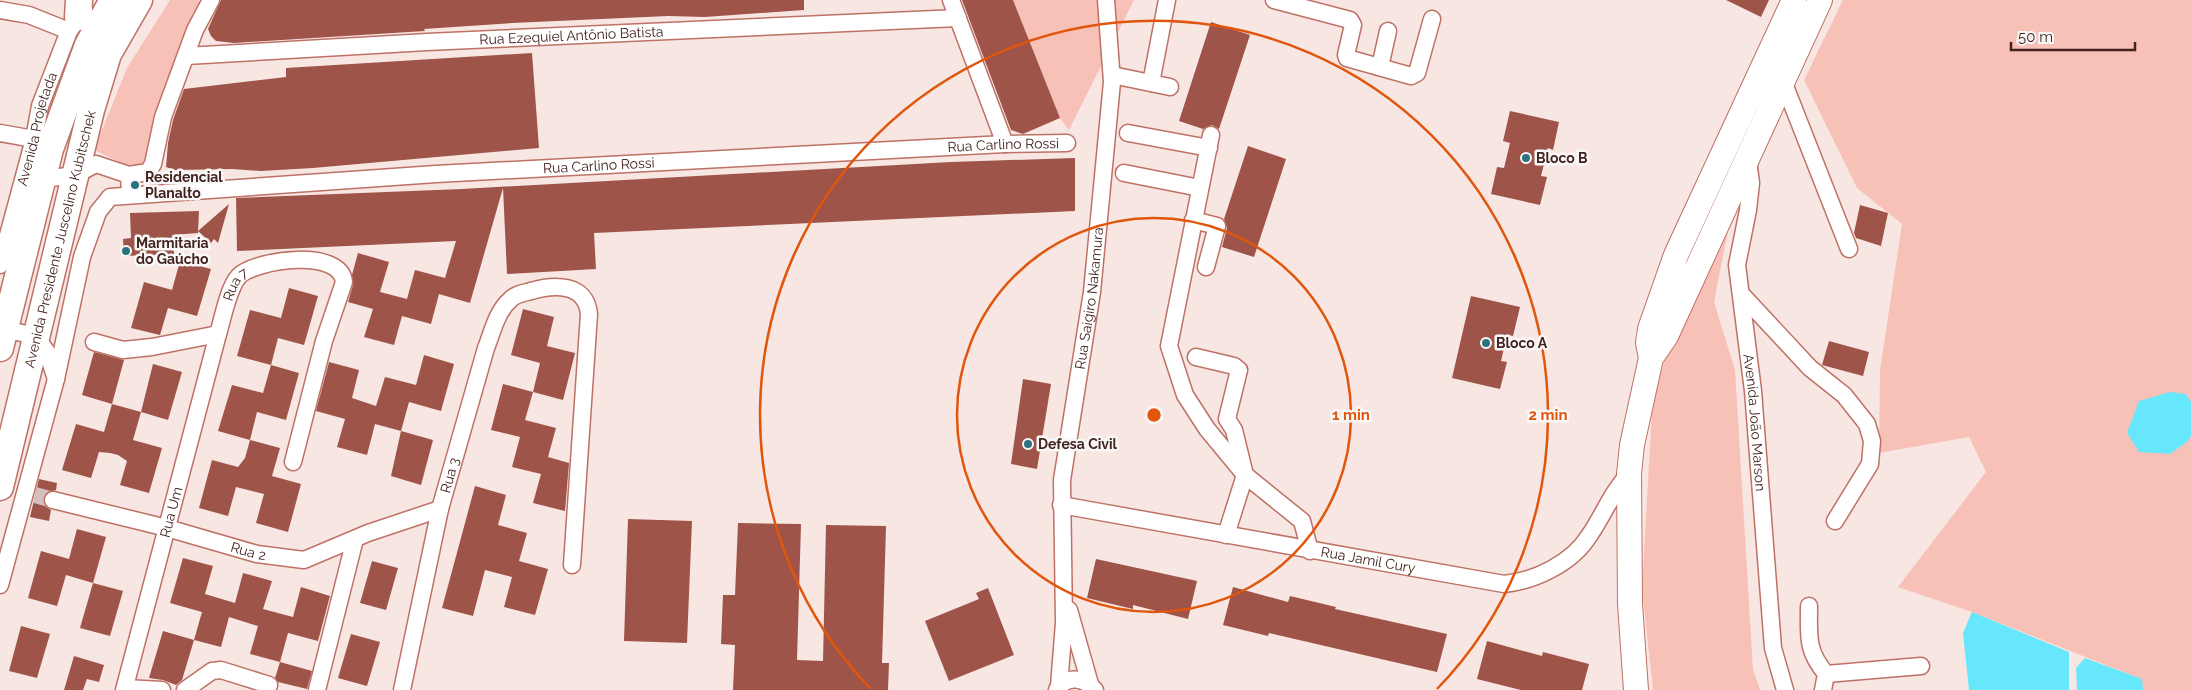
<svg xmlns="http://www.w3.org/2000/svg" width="2191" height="690" font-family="Raleway,sans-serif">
<rect width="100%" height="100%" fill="#f8e6e3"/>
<path fill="#f8c1b8" d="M170,0H197L207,6L148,172L128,166L94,150L127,68Z
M1013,0H1134L1069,130L1060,118Z
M1843,0H2191V690H2143L2141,679L1972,612L1898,587L1986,472L1969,437L1879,453L1880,370L1902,224L1857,188L1804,80Z
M1733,205L1714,302L1735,370L1753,669L1760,690H1653L1642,589L1652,409L1672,330Z"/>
<path fill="#67e7fb" d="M2170,392L2186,394L2191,402V436L2187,442L2170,454L2139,452L2127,433L2139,401Z
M1972,612L2069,652V690H1969L1963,633Z
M2085,658L2142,679L2143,690H2077L2076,668Z"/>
<path fill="#9e5449" d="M221,0H804V10L705,17L668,16L512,23L424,29L425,31L234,43L216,41L211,36L208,29Z
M962,0H1013L1060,118L1023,134L1011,130Z
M1726,0H1769L1761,17Z
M1211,22L1250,35L1219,129L1212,125L1203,129L1179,121Z
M532,53L539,148L313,168L261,171L232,169L175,170L166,167L168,143L173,120L184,89L286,77V68Z
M1510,111L1559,122L1553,150L1548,148L1541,176L1547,177L1540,205L1491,194L1497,167L1504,168L1510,143L1503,141Z
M1248,146L1286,159L1254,257L1222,247L1227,228L1224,219Z
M1075,158V211L594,233L596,269L507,274L503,188L470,303L439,294L431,324L402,316L394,345L364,337L373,309L348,302L353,285L352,275L358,253L389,262L380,292L407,299L415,270L445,278L456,241L237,251L236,198L462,189L951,162Z
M229,204L218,243L214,239L211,243L198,231Z
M1860,205L1888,213L1881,246L1856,238L1854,233Z
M199,211L198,233L172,235L174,254L124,256L123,239L131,238L130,213Z
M180,261L211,269L197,316L168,308L160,335L131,328L144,282L172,290Z
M289,288L318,296L304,345L278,338L271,365L237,356L250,310L281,318Z
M1471,296L1520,307L1513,336L1507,335L1501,361L1507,362L1500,389L1452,378Z
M523,309L554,317L547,346L575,353L563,400L533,392L540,363L511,355Z
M1829,341L1869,352L1863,376L1822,365Z
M94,352L124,360L112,404L82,395Z
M424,355L454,364L441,411L409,402L401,431L375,424L367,455L337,447L345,419L316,411L329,362L359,370L352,398L376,406L385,377L416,385Z
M153,364L182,372L168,420L141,412Z
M271,365L299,373L286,420L257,412L250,440L218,431L232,385L263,393Z
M1023,379L1051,384L1037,469L1011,464Z
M503,384L533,392L525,420L556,428L548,457L569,463L565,511L533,503L541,474L512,467L520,437L491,430Z
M112,404L141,412L133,440L162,448L149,493L120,485L127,461L118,455L110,453L99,452L91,478L62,470L76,424L104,432Z
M401,431L433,440L421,485L391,476Z
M250,440L280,448L272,476L301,484L288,532L256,523L264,494L236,487L228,516L199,508L212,460L238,467L245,458Z
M39,479L57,483L56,490L46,493L43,498L46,507L51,510L49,521L30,517Z
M475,486L506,495L498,525L527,533L519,561L548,569L535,615L504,607L512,577L485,570L473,616L442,608Z
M628,519L692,521L687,643L624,641Z
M738,523L801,524L797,660L823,661L826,525L886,526L882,663H889L888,690H733L735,645L721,644L723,595H735Z
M77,529L106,537L93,583L66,575L57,606L28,598L41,551L69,559Z
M183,558L213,566L205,594L235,603L243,573L272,581L263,609L293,617L301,587L330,596L318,641L288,633L280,662L250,654L258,626L229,617L221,647L194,640L202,612L170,603Z
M1096,559L1197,581L1188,619L1133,605V609L1087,598Z
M372,561L398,568L386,610L360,603Z
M93,583L123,591L110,636L80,628Z
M1233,587L1288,602L1290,596L1336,607L1335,609L1447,634L1437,672L1269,633L1268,636L1223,625Z
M988,588L1014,655L949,681L925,621L979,599L976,593Z
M21,626L50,634L37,678L9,671Z
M163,631L194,640L182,680L176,685L163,680L149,678Z
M351,634L380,642L367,686L338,678Z
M1487,641L1542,656L1543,652L1589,664L1582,690H1521L1477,679Z
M74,656L104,665L99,682L87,679L83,690H64Z
M280,662L312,671L307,689L278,682L275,678Z"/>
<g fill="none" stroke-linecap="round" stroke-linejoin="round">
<path stroke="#d4bfbc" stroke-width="16" stroke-dasharray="16 8" stroke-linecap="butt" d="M35,495L53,500"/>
<defs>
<g id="minor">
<path d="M951,0L1005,144"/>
<path d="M1274,0L1350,20L1353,25L1346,55L1347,58L1411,76L1417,73L1432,19"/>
<path d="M0,10L29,15L69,31"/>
<path id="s1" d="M186,56L427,42L958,18"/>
<path d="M1380,67L1388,31"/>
<path d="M1112,75L1170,87"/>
<path d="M1783,81L1849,249"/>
<path d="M1151,83L1167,0"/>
<path d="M0,133L34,139"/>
<path d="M1128,133L1209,148"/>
<path d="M1211,135L1169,346L1185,395L1207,429L1245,475L1302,521L1310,551"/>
<path id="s2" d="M1748,160L1751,183L1748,210L1737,265L1753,391L1773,648L1785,690"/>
<path d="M1124,173L1200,188"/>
<path d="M36,180L75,175L96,164L129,175"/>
<path d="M130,195L129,175L148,172L153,164L163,117L195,30L211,0"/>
<path d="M1193,220L1217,226L1206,267"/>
<path id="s3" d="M0,265L34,139L40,106L69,31L84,10"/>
<path d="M1743,296L1810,368L1844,395L1867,424L1872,441L1870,464L1835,521"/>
<path d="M0,328L35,336L47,352L56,379"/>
<path d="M94,342L123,350L152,347L218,334"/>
<path d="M1196,357L1234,366L1239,370L1227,419L1234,430L1245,475L1226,535"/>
<path id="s4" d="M53,500L167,528L257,554L304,560L368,533L440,509"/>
<path id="s5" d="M1061,505L1504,584C1535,581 1572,563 1589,536C1605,513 1609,496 1629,474"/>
<path id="s6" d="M0,585L56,379L82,257L98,212L110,197L436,174L1005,144L1067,143"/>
<path d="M1809,606C1809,636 1806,650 1826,674L1823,690"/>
<path d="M1069,610L1090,684"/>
<path d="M1826,674L1921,666"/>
<path id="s7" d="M1059,686L1064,623L1062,480L1092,292L1112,82L1106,0"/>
<path d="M125,688L162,690"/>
<path id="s8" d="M124,690L218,334C223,318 228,288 239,276C257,259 341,248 344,282L324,341L293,462"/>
<path d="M185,690L212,671L221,670L269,685"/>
<path d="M317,690L355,539"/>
<path id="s9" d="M402,690L440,509L486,348C492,333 497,311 510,300C515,294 524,293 531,291C554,284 586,283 589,314L572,565"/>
<path d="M1057,690C1066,674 1085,678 1095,690"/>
</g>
<path id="secondary" d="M1651,358L1666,336L1820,0
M1636,690L1630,604L1629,474L1632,445L1651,358L1648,343L1650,329L1676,255L1794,0"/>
<g id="primary">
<path d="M78,17L79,0"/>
<path d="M0,348L50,149L88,45L113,0"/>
<path id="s10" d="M0,487L91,110L108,54L139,0"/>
</g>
</defs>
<use href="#minor" stroke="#be7165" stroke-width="19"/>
<use href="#secondary" stroke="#be7165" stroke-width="26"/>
<use href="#primary" stroke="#be7165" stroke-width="29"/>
<use href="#minor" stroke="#fff" stroke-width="16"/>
<use href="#secondary" stroke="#fff" stroke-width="24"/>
<use href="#primary" stroke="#fff" stroke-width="26"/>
</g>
<g fill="none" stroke="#e0560d" stroke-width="2.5">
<circle cx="1154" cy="415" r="197"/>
<path d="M871 689A394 394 0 1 1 1437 689"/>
</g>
<g fill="#2b737e" stroke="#f8f8f8" stroke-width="2">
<circle cx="1526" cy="158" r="5"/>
<circle cx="135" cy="185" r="5"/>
<circle cx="126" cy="251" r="5"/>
<circle cx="1486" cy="343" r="5"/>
<circle cx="1028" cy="444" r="5"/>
</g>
<g text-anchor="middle" stroke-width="5" stroke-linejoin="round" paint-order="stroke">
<g font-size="14" fill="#43231e" stroke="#f8f8f8">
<text dy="5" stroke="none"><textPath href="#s1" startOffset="386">Rua Ezequiel Antônio Batista</textPath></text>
<text dy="5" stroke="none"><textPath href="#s3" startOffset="141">Avenida Projetada</textPath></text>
<text dy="5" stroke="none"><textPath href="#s6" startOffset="1300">Rua Carlino Rossi</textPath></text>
<text dy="5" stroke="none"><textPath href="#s6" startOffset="895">Rua Carlino Rossi</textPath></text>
<text dy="5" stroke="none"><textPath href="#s10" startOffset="255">Avenida Presidente Juscelino Kubitschek</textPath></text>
<text dy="5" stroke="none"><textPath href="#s8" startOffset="421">Rua 7</textPath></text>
<text dy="5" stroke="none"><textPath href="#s7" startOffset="390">Rua Saigiro Nakamura</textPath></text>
<text dy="5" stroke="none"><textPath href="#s2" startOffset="265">Avenida João Marson</textPath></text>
<text dy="5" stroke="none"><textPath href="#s9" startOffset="220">Rua 3</textPath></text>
<text dy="5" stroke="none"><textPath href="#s8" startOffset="184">Rua Um</textPath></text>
<text dy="5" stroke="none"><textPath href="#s4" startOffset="202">Rua 2</textPath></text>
<text dy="5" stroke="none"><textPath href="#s5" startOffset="312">Rua Jamil Cury</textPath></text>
</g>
<g font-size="14" font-weight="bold" fill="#43231e" stroke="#f8f8f8" text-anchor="start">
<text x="1536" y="163">Bloco B</text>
<text x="145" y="182">Residencial<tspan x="145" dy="16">Planalto</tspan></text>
<text x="136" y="248">Marmitaria<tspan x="136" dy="16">do Gaúcho</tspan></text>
<text x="1496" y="348">Bloco A</text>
<text x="1038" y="449">Defesa Civil</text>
</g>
</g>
<circle cx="1154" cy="415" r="8" fill="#e0560d" stroke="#f8f8f8" stroke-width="2.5"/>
<g font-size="15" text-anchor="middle" font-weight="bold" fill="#e0560d" stroke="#f8f8f8" stroke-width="5" stroke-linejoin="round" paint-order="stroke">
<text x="1351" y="420">1 min</text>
<text x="1548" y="420">2 min</text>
</g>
<path d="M2011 42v8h124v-8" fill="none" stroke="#43231e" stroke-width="2.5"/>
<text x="2018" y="42" font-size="15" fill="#43231e" stroke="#f8f8f8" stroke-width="4" paint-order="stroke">50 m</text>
</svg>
